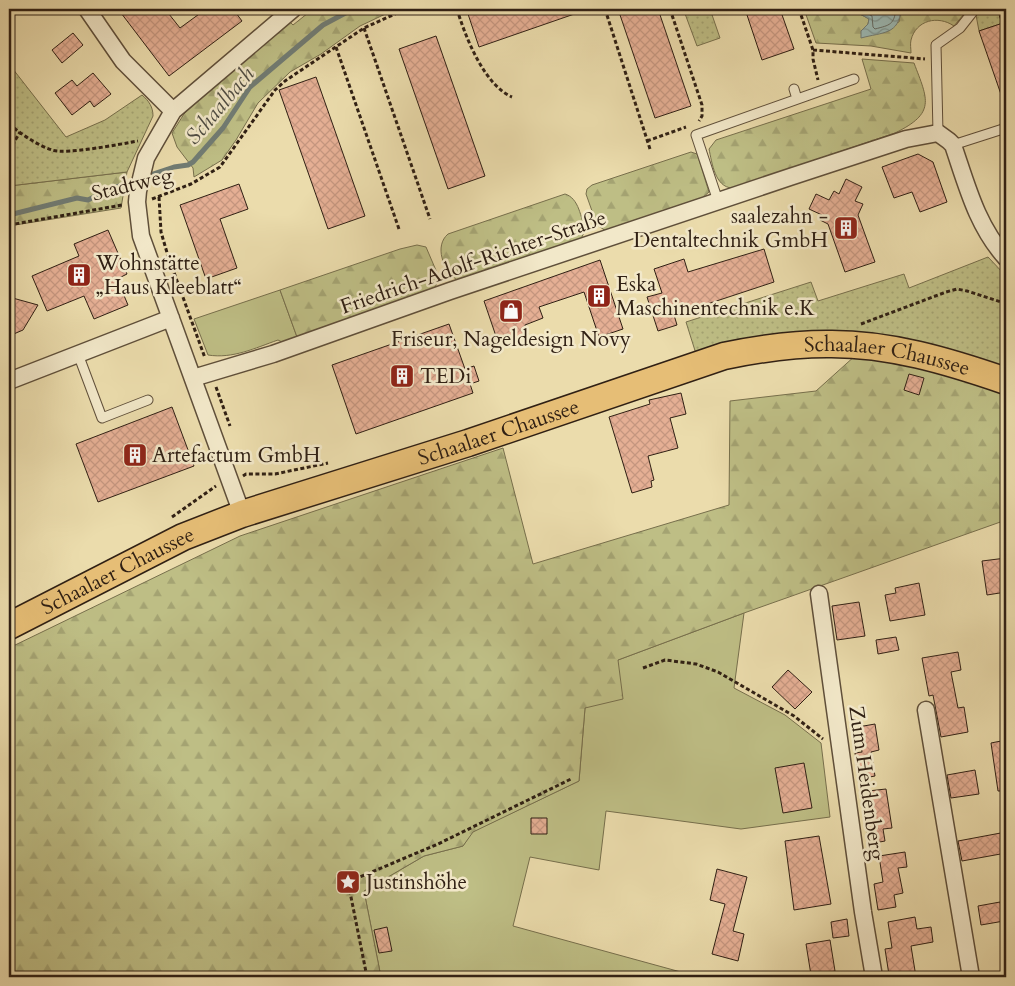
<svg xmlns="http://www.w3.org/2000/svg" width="1015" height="986" font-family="Cardo,serif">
<defs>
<pattern id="forest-firs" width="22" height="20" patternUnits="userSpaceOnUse" patternTransform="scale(1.25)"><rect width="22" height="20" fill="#bebe85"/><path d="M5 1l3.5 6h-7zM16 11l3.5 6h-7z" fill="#a4a372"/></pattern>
<pattern id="park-dots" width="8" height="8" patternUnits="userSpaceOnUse" patternTransform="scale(1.25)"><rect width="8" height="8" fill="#bebe85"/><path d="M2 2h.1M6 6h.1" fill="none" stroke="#a4a372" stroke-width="1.8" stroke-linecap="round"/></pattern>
<pattern id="water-waves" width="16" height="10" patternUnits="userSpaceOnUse" patternTransform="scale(1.25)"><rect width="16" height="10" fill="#9cb9b4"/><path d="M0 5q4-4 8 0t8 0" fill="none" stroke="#809691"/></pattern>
<pattern id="building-cross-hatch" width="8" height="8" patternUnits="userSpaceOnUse" patternTransform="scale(1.25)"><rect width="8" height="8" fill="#e5af94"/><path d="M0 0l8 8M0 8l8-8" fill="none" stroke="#c5967f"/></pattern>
</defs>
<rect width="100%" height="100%" fill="#ebdcac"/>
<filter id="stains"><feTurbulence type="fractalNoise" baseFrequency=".004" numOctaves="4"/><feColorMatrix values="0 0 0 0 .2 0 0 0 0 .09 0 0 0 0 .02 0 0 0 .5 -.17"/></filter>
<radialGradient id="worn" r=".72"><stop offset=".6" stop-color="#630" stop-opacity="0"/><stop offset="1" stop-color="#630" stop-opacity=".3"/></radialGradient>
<path fill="#bebe85" stroke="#776f4c" d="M280,290L297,337L282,342L278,340C255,348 233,359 208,355L194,319Z
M744,613L734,688L785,715L821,743L830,817L741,829L606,811L599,870L530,857L513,926L699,977H381L364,891L424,856L463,846L472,832L579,781L585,708L618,660Z"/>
<path fill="url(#forest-firs)" stroke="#776f4c" d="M313,9H396L360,26L321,54L290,72L258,103L236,140L222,160L194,177L193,168L177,147L172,133L184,114L214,84L289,21L293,25Z
M804,9H851L869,19L868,24L861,31L899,22L901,9H968L954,26C938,15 916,20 911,40C910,44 911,49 911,53L871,46L816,43Z
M862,59L914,63C928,100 936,113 895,133L732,188C715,187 712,163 709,149L716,140L871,89Z
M691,152L697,154L709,192L701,199L606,231L597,225L586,194L587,189L592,185Z
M127,172L121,208L9,226V186Z
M565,194C579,198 581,218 585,230L581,239L457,280C443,270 434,246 448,234Z
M417,245L426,247L438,275C439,282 436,287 430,292L297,337L280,290L400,249Z
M856,355L940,371L1006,392V520L744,613L618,660L623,699L585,708L579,781L473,832L463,846L424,856L364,891L381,977H9V648L240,536L503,448L533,564L729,505L730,401L816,391Z"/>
<path fill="url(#park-dots)" stroke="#776f4c" d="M691,9H710L720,38L697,46L684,11Z
M980,9H1006V22L979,31L976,15Z
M9,64L66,137L105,120L142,95C149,101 153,107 153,116L127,172L9,186Z
M988,257L1006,276V365L1003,367L953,352L697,357L686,322L811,282L818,301L904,274L909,288Z"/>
<path fill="url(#water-waves)" stroke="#717c74" d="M851,9H901C899,35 883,32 861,38V31L868,24L869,19Z"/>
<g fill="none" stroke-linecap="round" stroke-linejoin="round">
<path stroke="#666c64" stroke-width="1" d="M859,9L872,16L873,27L875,29C890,25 894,25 896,9"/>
<path stroke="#717c74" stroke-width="5" d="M144,177L174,167L188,165L193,162L223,128L250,87L323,25L353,9
M9,215L77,198L88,200L110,189L136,180"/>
</g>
<path fill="url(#building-cross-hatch)" stroke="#302014" d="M118,9H165L180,28L206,9H233L242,21L169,76Z
M483,9H582L583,11L479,47L468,14Z
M618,9H658L691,106L655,118Z
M745,9H780L794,49L762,60Z
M1006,22V103H1004L979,31Z
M73,33L83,45L62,63L52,50Z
M436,36L485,176L448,189L399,49Z
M93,73L111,94L94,107L90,101L72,115L55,93L72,80L77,86Z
M316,77L365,216L328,229L279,90Z
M918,154L933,162L947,202L920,212L912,192L894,198L882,167Z
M846,179L862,187L855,201L863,204L858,215L875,262L845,272L828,224L820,220L822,215L809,209L816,194L829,200L834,191L839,194Z
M239,184L248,209L220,219L237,268L206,279L180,205Z
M108,230L127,274L117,279L128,305L94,319L84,296L47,311L32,276L79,256L74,244Z
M764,249L774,282L674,315L677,325L658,331L647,297L662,293L654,269L684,259L688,272Z
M600,260L623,329L599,337L584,292L539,307L543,318L525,325L528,334L515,339L517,343L500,348L484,301Z
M9,297L38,305L23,330L9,336Z
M449,324L465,369L474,366L479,381L470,384L473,393L356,434L332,365Z
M909,374L924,378L919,395L904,390Z
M681,393L686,414L670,418L678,448L648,456L654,480L651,481L652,487L632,493L609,417L650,404L649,400Z
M172,407L194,466L98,502L76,444Z
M1006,558V592L987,595L982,561Z
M919,583L925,615L890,621L885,595L896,593L895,588Z
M859,602L865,636L837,640L832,606Z
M896,637L899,650L878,654L876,640Z
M958,652L961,670L951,672L958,708L964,707L968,732L941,737L933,695L929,696L922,658Z
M788,670L812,692L795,709L772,687Z
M875,724L879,750L871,752L875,776L859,779L855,753L862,752L858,727Z
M1006,740V791H998L991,743Z
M804,763L812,808L783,813L775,768Z
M975,770L979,794L951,798L947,775Z
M886,789L892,828L883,829L885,841L869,844L865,817L872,816L868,791Z
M531,818H547V834H531Z
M1006,832V853L962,861L958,841Z
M819,836L831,904L794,910L785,841Z
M905,852L907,867L898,868L903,893L894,895L896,907L878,910L874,884L883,882L879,856Z
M717,869L747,877L733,931L744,934L738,961L712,954L725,904L710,900Z
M1000,902L1004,921L981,925L978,906Z
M915,917L917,929L931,927L933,942L911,946L916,977H902L901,973L889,975L885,949L892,948L888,922Z
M847,919L849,936L833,938L831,922Z
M387,927L392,951L379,953L374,930Z
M830,940L835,971L811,975L806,944Z"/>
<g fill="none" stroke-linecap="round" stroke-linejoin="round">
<defs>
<path id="lane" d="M794,89L797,99
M938,133L936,45L960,28L975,9
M953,145L1006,128
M718,201L696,135L854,79
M78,354L102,418L148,400"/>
<path id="street" d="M87,9L123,61L173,111
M193,378L273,354L450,291L790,177L906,139L938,133L949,141L953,145C967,186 977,226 1006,258
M9,381L171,318
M242,514L141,236L137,202L138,191L146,158L173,111L293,9
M819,594L863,912L874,977
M926,710L971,977"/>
<g id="primary">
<path id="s1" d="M9,626L183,537L242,514L468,443L724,356C758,349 792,344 827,344C888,343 948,361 1006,381"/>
</g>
</defs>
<use href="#lane" stroke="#5f4f3a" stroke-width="11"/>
<use href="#street" stroke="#5f4f3a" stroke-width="19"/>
<use href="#primary" stroke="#302014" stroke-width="29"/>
<path stroke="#302014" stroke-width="3" stroke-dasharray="4 2.5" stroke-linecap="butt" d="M457,9C465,36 484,85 512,97
M605,9L650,149
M670,9L702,105V116L699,121
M799,9L813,50V59L818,80
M998,9L1003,23
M364,28L430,219
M336,47L399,229
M813,50L925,59
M9,124C21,134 37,145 52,150C65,155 121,144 138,141
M647,141L686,127
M9,151L20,132
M159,197L161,232L168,256L205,358
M152,199L191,184L220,167L275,90L285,81L364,28L406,9
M9,225L122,205
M861,324L946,292L957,289L967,291L1001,302H1006
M216,387L230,426
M243,476L246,474H275L328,463
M172,517L216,486
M643,668L665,660L696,664L718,672L794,716L823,739
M367,977L348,882L438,844L571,779"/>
<use href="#lane" stroke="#f2e8c9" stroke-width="9"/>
<use href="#street" stroke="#f2e8c9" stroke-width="16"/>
<use href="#primary" stroke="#e6be76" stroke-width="26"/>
</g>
<defs>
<symbol id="building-square" viewBox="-11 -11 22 22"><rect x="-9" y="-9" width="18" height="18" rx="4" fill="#8f2418" stroke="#f2e8c9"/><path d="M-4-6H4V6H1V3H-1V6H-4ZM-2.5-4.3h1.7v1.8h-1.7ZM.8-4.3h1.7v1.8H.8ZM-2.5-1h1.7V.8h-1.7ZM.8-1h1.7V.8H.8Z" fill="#fff"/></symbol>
<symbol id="shop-square" viewBox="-11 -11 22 22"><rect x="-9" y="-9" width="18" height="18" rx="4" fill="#8f2418" stroke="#f2e8c9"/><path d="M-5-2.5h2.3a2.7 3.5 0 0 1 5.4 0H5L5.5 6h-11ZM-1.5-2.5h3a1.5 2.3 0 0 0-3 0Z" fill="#fff"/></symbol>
<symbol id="sight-square" viewBox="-11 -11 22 22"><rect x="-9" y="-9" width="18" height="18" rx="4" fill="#8f2418" stroke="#f2e8c9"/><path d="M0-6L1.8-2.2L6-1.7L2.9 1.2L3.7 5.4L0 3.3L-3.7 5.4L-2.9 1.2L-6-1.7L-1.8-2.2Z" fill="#fff"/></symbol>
</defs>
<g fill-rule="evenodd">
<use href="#building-square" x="832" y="214" width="28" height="28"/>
<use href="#building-square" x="65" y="261" width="28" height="28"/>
<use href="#building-square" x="585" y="282" width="28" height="28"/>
<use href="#shop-square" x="497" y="297" width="28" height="28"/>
<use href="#building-square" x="388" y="362" width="28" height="28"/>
<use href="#building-square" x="121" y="441" width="28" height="28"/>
<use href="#sight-square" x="334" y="868" width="28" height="28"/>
</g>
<g text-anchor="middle" stroke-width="5" stroke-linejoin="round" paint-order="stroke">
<g font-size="21" fill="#302014" stroke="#f2e8c9">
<text transform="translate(132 184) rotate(-14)" y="7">Stadtweg</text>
<text transform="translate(473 262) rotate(-19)" y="7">Friedrich-Adolf-Richter-Straße</text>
<text dy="7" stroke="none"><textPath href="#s1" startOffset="931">Schaalaer Chaussee</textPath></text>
<text dy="7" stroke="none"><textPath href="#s1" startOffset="528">Schaalaer Chaussee</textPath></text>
<text dy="7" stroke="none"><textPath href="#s1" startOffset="122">Schaalaer Chaussee</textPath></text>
<text transform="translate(867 783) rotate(82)" y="7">Zum Heidenberg</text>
</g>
<g font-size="21" fill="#302014" stroke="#f2e8c9" text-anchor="start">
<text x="828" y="223" text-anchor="end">saalezahn -<tspan x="828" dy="24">Dentaltechnik GmbH</tspan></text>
<text x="96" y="270">Wohnstätte<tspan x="96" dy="24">„Haus Kleeblatt“</tspan></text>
<text x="616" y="291">Eska<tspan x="616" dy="24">Maschinentechnik e.K</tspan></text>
<text x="511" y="346" text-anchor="middle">Friseur, Nageldesign Novy</text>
<text x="420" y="383">TEDi</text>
<text x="152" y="462">Artefactum GmbH</text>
<text x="366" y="889">Justinshöhe</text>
</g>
<g font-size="22" font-style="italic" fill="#504e44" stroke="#f2e8c9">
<text transform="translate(219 105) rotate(-50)" y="8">Schaalbach</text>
</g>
</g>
<rect width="1015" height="986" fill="none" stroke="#ebdcac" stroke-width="30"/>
<rect x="10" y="10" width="995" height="966" fill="none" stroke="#302014" stroke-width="2.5"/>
<rect x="15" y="15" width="985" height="956" fill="none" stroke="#302014"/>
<rect width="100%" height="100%" filter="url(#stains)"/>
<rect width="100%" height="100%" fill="url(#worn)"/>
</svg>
